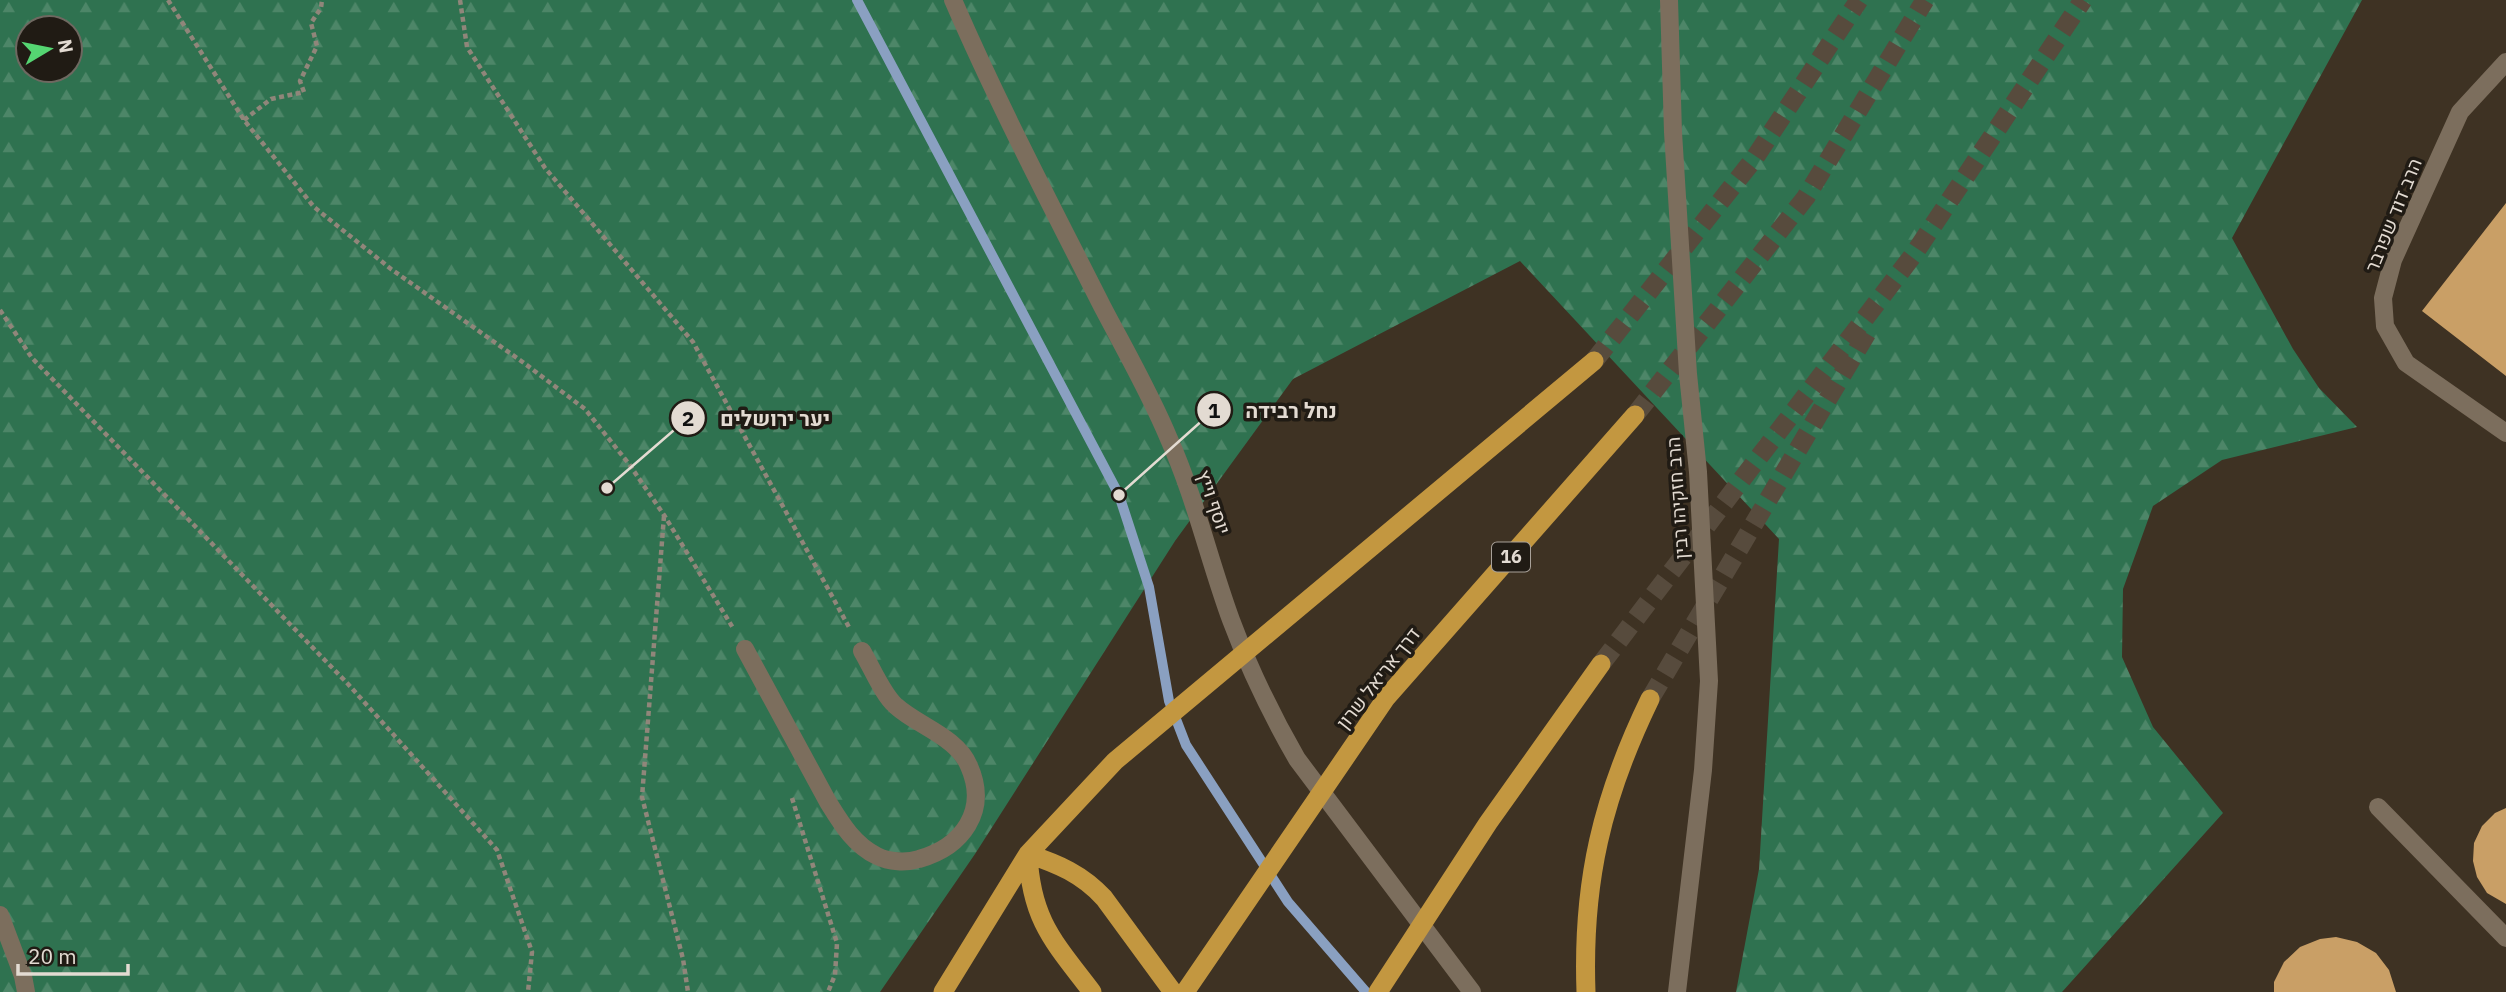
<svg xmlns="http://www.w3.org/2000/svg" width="2506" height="992" font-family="'IBM Plex Sans',Heebo,sans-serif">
<defs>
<pattern id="forest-firs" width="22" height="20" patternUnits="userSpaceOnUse" patternTransform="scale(1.75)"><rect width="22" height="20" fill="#2f7250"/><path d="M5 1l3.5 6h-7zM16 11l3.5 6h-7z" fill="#4d8668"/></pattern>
</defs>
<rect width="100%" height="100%" fill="#3e3223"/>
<path fill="url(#forest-firs)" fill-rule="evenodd" d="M0,0H2362L2232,238L2293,349L2319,388L2357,427L2222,460L2153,506L2123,589L2122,657L2153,727L2223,813L2062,992H1736L1759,869L1779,539L1520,261L1293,379L1175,541L975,854L880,992H0ZM28,28H70V70H28Z"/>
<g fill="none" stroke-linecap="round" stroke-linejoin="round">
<path stroke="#8aa0c1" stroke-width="10" d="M857,0L1119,495L1149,587L1169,701L1186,745L1288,902L1366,992"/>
</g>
<path fill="#c99f66" d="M2506,203V376L2422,311Z
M2506,808V904L2487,893L2477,877L2473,861L2474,843L2482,826L2495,813Z
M2336,937L2357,942L2376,953L2389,970L2396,992H2274V982L2284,962L2300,947L2320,939Z"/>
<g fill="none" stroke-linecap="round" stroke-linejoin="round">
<path stroke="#574b3d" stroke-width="19" stroke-dasharray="19 10" stroke-linecap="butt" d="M1594,361L1754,159L1859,0
M1635,415L1806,197L1925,0
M1601,664L1914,254L2083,0
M1650,699L1867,333"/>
<path stroke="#90867a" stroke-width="4.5" stroke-dasharray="5 3.5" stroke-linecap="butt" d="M168,0L244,120L314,207L391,269L524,363L585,409L629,464L664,515L733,628
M460,0L467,47L545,168L693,342L850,629
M244,120L271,99L304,92L300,81L317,46L311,23L321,8L322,0
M0,310L32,358L348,684L497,850L532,952L528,992
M664,516L642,797L683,959L688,992
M792,798L837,943L835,975L828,992"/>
<path stroke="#7c6e5d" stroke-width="18" d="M745,649L828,802C841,823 854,845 877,856C889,862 906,863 919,859C962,847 989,811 969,766C957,737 918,726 896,706C883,695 871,666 862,651
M2378,807L2506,938"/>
<path stroke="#7c6e5d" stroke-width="18" d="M2506,62L2460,112L2393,260L2383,298L2385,326L2406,363L2506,433
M0,915L23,976L26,992"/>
<path stroke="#7c6e5d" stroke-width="18" d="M1669,0L1673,132L1688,374L1698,472L1709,681L1703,770L1677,992"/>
<path stroke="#7c6e5d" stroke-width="18" d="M953,0C998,104 1051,205 1102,306C1125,350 1150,393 1169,439C1195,497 1209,560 1231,620C1249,668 1271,714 1297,759L1472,992"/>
<path stroke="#c39740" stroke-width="19" d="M1028,854C1058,864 1082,874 1104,898L1173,992
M1028,854C1031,920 1054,942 1092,992
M943,992L1028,854L1115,761L1594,361
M1185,992L1386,698L1635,415
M1378,992L1488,823L1601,664
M1586,992C1582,882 1602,798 1650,699"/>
</g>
<g text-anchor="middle" stroke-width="7" stroke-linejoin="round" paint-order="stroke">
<rect fill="#201b14" stroke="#a8a199" stroke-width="2" x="1492" y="542.5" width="38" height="29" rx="5"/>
<g font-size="18" font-weight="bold" fill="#e3dbd2">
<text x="1511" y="563">16</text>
</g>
<g font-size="19" fill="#e3dbd2" stroke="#201b14">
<text transform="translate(2393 215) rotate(-68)" y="7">הרב דוד שפרבר</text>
<text transform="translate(1677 498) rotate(-94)" y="7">הרב חזקיהו רבין</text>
<text transform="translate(1214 502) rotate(71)" y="7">יוסף וייץ</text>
<text transform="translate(1378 678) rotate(-52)" y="7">דרך אריאל שרון</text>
</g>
</g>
<path fill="none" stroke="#e3dbd2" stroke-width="2.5" d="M1119 495L1214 410M607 488L688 418"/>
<g fill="#e3dbd2" stroke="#201b14" stroke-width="2.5">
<circle cx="1119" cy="495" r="7"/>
<circle cx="607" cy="488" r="7"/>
<circle cx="1214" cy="410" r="18"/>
<circle cx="688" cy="418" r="18"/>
</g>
<g font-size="21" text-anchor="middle" font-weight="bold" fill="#111">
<text x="1214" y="418">1</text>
<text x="688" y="426">2</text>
</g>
<g font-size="21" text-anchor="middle" font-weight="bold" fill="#e3dbd2" stroke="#201b14" stroke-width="7" stroke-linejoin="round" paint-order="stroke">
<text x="1291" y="418">נחל רבידה</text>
<text x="775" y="426">יער ירושלים</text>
</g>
<g transform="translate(49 49) rotate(80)"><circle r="33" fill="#201b14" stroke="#6e6860" stroke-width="2"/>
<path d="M0-5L12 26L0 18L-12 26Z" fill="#55d672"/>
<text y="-10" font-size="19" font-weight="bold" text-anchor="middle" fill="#e3dbd2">N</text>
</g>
<path d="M18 964v10h110v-10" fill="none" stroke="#e3dbd2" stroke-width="3.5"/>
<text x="28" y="964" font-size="21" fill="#e3dbd2" stroke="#201b14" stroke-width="5" paint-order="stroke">20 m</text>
</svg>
